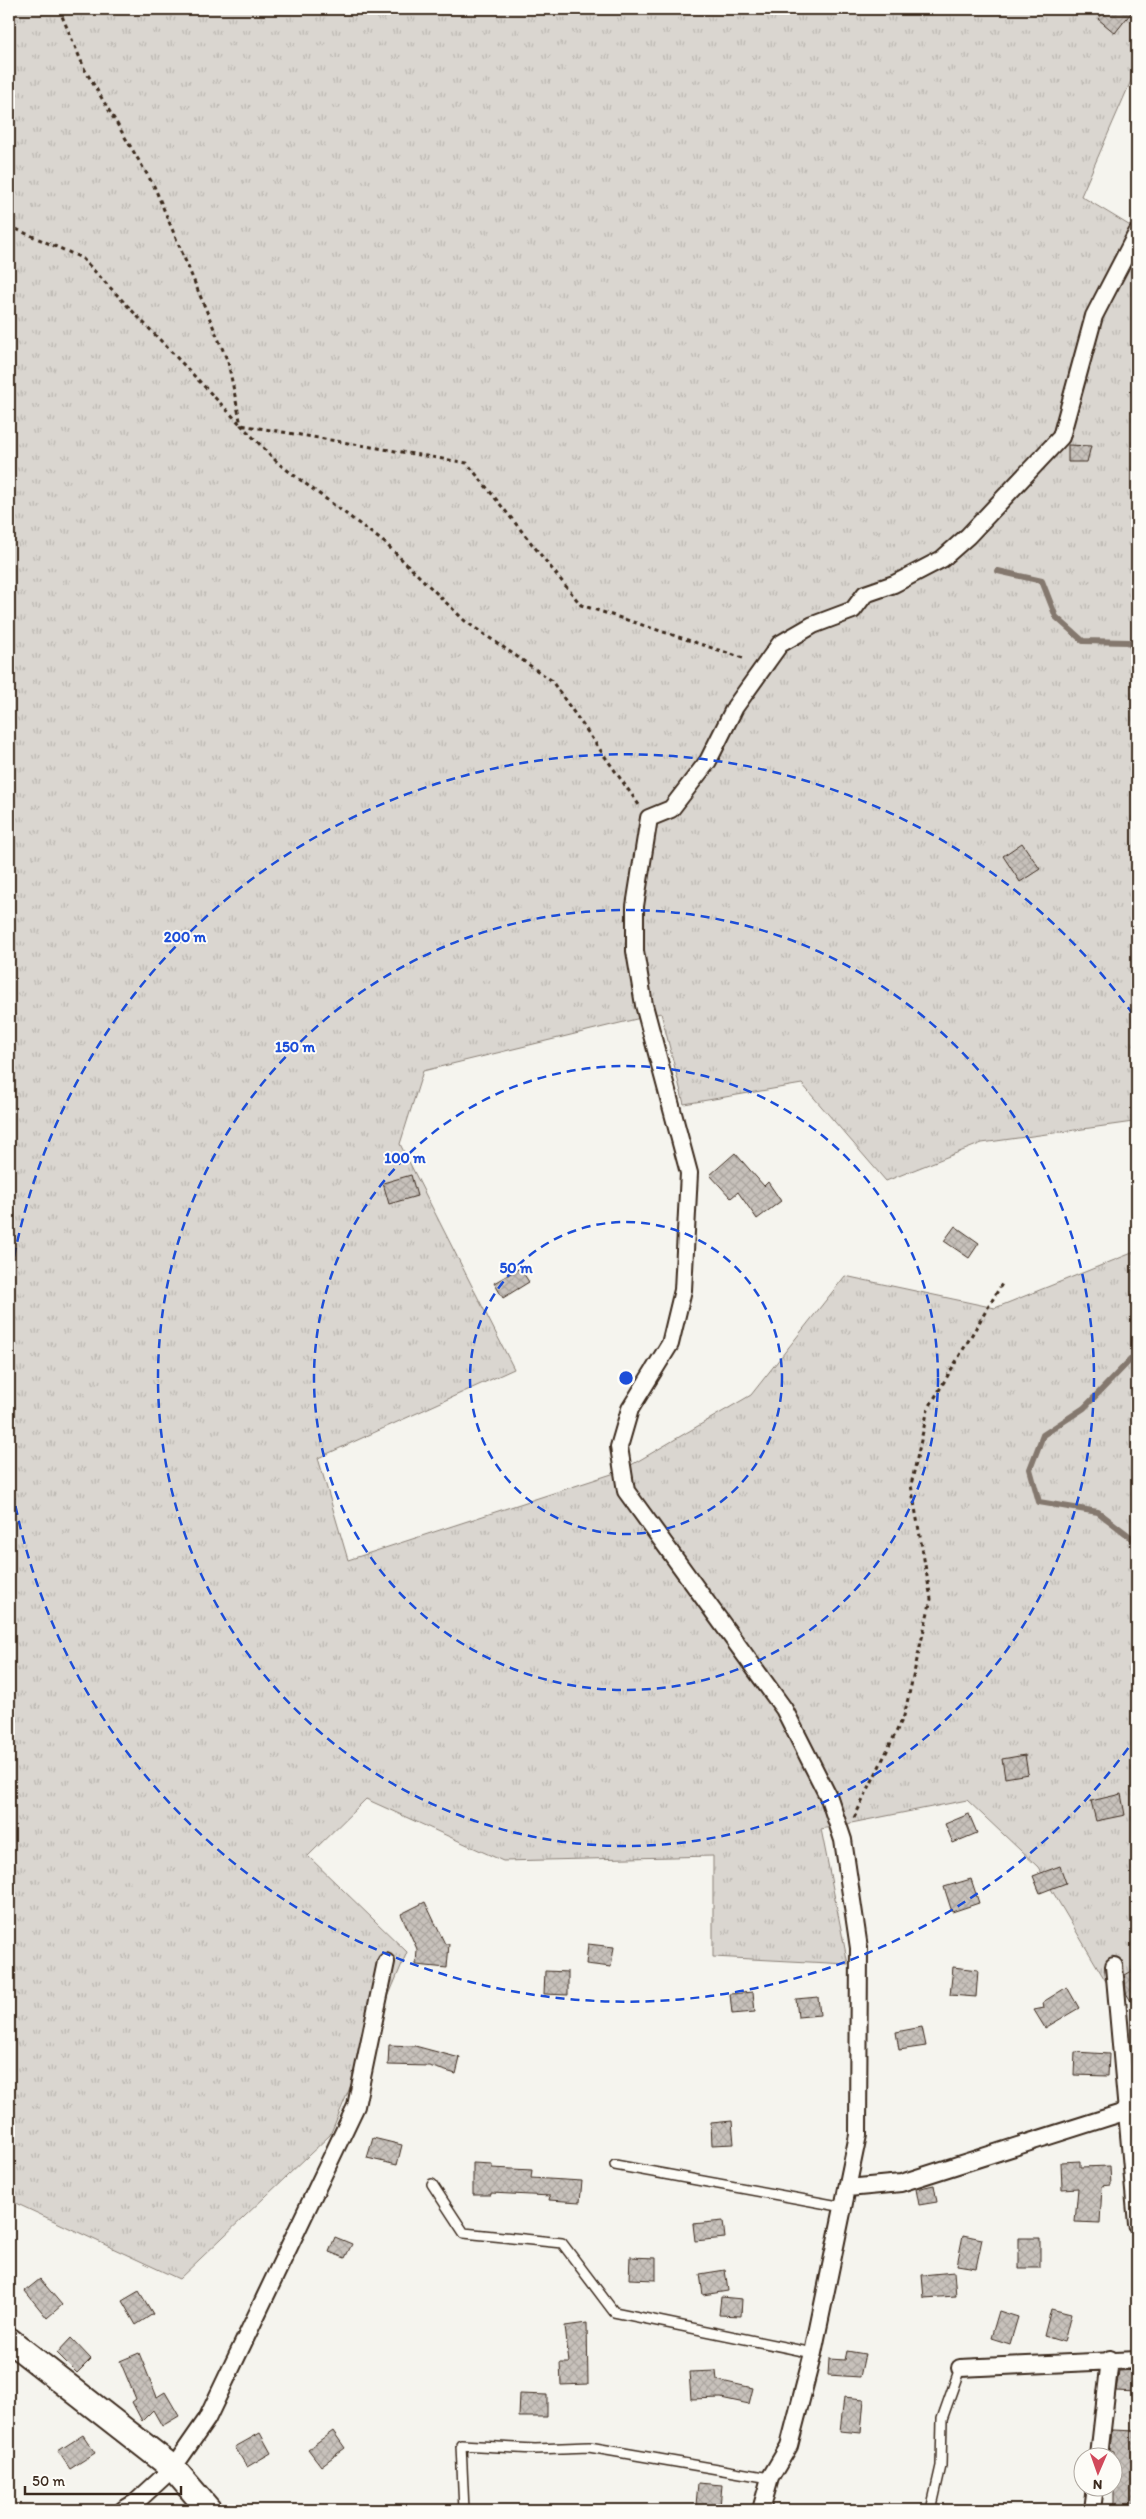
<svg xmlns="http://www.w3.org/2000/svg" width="1146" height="2519" font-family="Itim,sans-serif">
<defs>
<pattern id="grass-tufts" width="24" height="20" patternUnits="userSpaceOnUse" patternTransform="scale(1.25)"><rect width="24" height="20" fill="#dad6d0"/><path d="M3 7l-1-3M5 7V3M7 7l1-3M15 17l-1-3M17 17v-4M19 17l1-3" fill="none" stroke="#bcb8b2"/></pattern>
<pattern id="building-cross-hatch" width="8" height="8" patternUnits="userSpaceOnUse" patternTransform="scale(1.25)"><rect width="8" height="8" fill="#c7c1bb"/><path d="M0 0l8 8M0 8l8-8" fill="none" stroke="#aca6a0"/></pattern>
</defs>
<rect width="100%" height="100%" fill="#f5f4ee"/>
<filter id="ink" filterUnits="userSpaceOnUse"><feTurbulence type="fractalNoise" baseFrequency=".02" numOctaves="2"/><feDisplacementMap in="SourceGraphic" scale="10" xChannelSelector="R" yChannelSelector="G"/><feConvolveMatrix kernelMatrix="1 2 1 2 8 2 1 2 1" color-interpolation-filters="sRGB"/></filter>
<g filter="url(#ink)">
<path fill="url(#grass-tufts)" stroke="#8a8077" d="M9,9H1137V67L1081,196L1137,230V1134L1133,1122L982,1143L886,1181L802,1084L684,1104L661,1013L423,1071L400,1144L514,1369L318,1458L348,1560L621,1471L751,1395L845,1276L995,1308L1137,1251V1989L1111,1990L1038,1867L967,1800L821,1829L848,1964L713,1957V1856L503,1861L366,1799L308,1856L407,1952L330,2135L179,2279L9,2200Z"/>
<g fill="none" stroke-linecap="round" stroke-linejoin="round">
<path stroke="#84786e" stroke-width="6" d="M998,571L1042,581L1056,617L1083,641L1129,642L1137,655
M1137,1349L1134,1356L1084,1408L1043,1435L1030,1469L1039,1502L1098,1512L1137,1542"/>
</g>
<path fill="url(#building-cross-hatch)" stroke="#3b2a1e" d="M1107,9H1134L1115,33L1098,19Z
M1068,445L1091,446L1087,462H1068Z
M1022,843L1040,869L1020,882L1003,856Z
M735,1153L764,1186L768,1182L781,1201L757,1219L738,1192L731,1198L710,1175Z
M411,1175L417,1196L389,1204L383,1183Z
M955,1226L979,1243L969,1258L944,1241Z
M520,1268L529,1282L503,1298L494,1283Z
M1025,1755L1028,1774L1005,1778L1002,1759Z
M1121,1794L1125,1815L1096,1821L1091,1801Z
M969,1814L977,1833L953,1843L945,1824Z
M1060,1866L1066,1883L1040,1893L1033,1876Z
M971,1879L979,1903L952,1912L944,1887Z
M425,1902L445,1944H449L447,1968L416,1965L417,1949L401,1914Z
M588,1944L614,1947L611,1967L586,1964Z
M953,1967L978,1970L976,1997L950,1995Z
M1137,1968V2011L1126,1993L1125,1975Z
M545,1971L568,1972V1995L544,1994Z
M1067,1987L1079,2008L1045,2028L1034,2010L1044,2008L1043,2002Z
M753,1992L755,2012L732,2014L730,1994Z
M818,1997L820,2015L798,2017L796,1999Z
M922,2027L926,2046L899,2050L896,2032Z
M389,2045L415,2046L460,2058L456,2074L429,2066L388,2065Z
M1075,2052L1109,2054L1108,2076L1074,2075Z
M732,2121L734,2144L712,2145L711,2123Z
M373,2138L402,2145L397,2165L367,2158Z
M1080,2161V2167L1110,2166L1111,2185L1102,2186L1100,2223L1075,2222L1078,2188L1062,2189L1061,2162Z
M473,2163L492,2164V2168L532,2170L531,2178L582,2181L580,2202L549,2200L550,2196L491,2193V2195H473Z
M934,2185L937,2202L919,2205L916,2189Z
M723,2221L725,2238L695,2241L693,2224Z
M963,2235L982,2239L976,2268L957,2265Z
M335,2237L352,2244L345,2258L329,2252Z
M1019,2238H1040V2268H1019Z
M630,2257L656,2258V2280L629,2279Z
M725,2270L728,2291L703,2295L700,2274Z
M954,2272L956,2296L924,2298L922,2275Z
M40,2279L62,2305L47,2318L25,2291Z
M139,2291L153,2314L136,2325L122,2301Z
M721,2297L742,2299L741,2316L719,2315Z
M1051,2309L1071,2314L1064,2342L1044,2336Z
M999,2311L1018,2317L1010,2344L991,2338Z
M587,2323L588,2384L561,2385L560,2363H569L565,2326Z
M71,2338L91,2359L77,2373L57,2353Z
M847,2351L865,2354L860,2377L828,2375L829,2359L845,2360Z
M139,2353L157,2397L165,2392L179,2416L162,2426L153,2410L142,2421L132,2402L136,2399L120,2361Z
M1137,2370V2392L1116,2391L1119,2371Z
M716,2371L717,2380L753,2388L749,2404L721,2398L691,2399L689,2372Z
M520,2394L547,2395V2417H519Z
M844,2397L864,2399L861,2433L840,2431Z
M1112,2430L1137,2431V2510H1114V2451L1110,2450Z
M333,2431L345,2448L321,2466L308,2449Z
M260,2433L271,2453L247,2467L235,2447Z
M83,2435L95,2453L70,2469L58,2451Z
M698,2483L722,2485L720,2507L696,2505Z"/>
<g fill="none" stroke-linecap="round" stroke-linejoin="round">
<defs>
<path id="lane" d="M615,2165L844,2207
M432,2184L464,2233L562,2243L614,2312L813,2353
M464,2510L461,2445L535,2449L589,2447L770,2478
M931,2510L941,2466L942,2419L960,2368"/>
<path id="street" d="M1114,1966L1137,2224
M848,2188L901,2183L1137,2108
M960,2368L1137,2360
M1099,2456L1110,2359
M123,2510L135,2503L173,2468L207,2419L356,2106L386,1962
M761,2510L770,2478L789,2446L813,2353L858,2135L859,1948L843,1840L829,1798L784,1709L626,1491L619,1447L630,1409L670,1344L683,1290L689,1173L644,1005L635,951V906L649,818L671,809L708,761L735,707L780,644L813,625L853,610L865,594L894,584L942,559L968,536L1061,437L1094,316L1137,233
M1092,2510L1095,2486"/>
<path id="secondary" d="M9,2340L173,2468L209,2510"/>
</defs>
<use href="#lane" stroke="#3b2a1e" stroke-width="12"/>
<use href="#street" stroke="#3b2a1e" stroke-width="20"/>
<use href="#secondary" stroke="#3b2a1e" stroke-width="28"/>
<path stroke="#3b2a1e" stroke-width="3" stroke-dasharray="4 4" stroke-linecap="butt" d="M59,9L85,70L154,186L228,362L241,425L279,464L385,543L465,621L551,680L639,805
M9,226L82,258L241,425L467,463L581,605L746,659
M854,1818L904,1716L931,1599L911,1485L928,1409L1003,1282"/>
<use href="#lane" stroke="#fdfcf7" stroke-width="9"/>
<use href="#street" stroke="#fdfcf7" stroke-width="16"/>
<use href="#secondary" stroke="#fdfcf7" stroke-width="24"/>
</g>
</g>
<g fill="none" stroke="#1d4ed8" stroke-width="2.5" stroke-dasharray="9 6">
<circle cx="626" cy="1378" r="156"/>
<circle cx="626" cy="1378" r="312"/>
<circle cx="626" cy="1378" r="468"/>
<path d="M1137 1736A624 624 0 0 1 9 1470M9 1286A624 624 0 0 1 1137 1020"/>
</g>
<circle cx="626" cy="1378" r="8" fill="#1d4ed8" stroke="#fdfcf7" stroke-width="2.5"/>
<g font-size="15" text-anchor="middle" font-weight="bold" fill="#1d4ed8" stroke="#fdfcf7" stroke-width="4" stroke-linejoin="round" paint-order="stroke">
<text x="185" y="942">200 m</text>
<text x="295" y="1052">150 m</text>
<text x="405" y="1163">100 m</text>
<text x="516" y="1273">50 m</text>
</g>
<rect width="1146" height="2519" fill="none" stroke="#fdfcf7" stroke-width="30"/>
<rect x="15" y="15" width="1116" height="2489" fill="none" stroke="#3b2a1e" stroke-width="2" filter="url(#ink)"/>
<g transform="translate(1098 2472) rotate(182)"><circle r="24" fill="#fdfcf7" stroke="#afa8a0"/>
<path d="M0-4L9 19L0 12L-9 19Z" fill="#d1495b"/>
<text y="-8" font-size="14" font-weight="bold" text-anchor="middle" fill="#3b2a1e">N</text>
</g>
<path d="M25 2486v8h156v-8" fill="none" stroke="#3b2a1e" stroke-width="2.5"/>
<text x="32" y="2486" font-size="15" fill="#3b2a1e" stroke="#fdfcf7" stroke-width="4" paint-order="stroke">50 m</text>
</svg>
